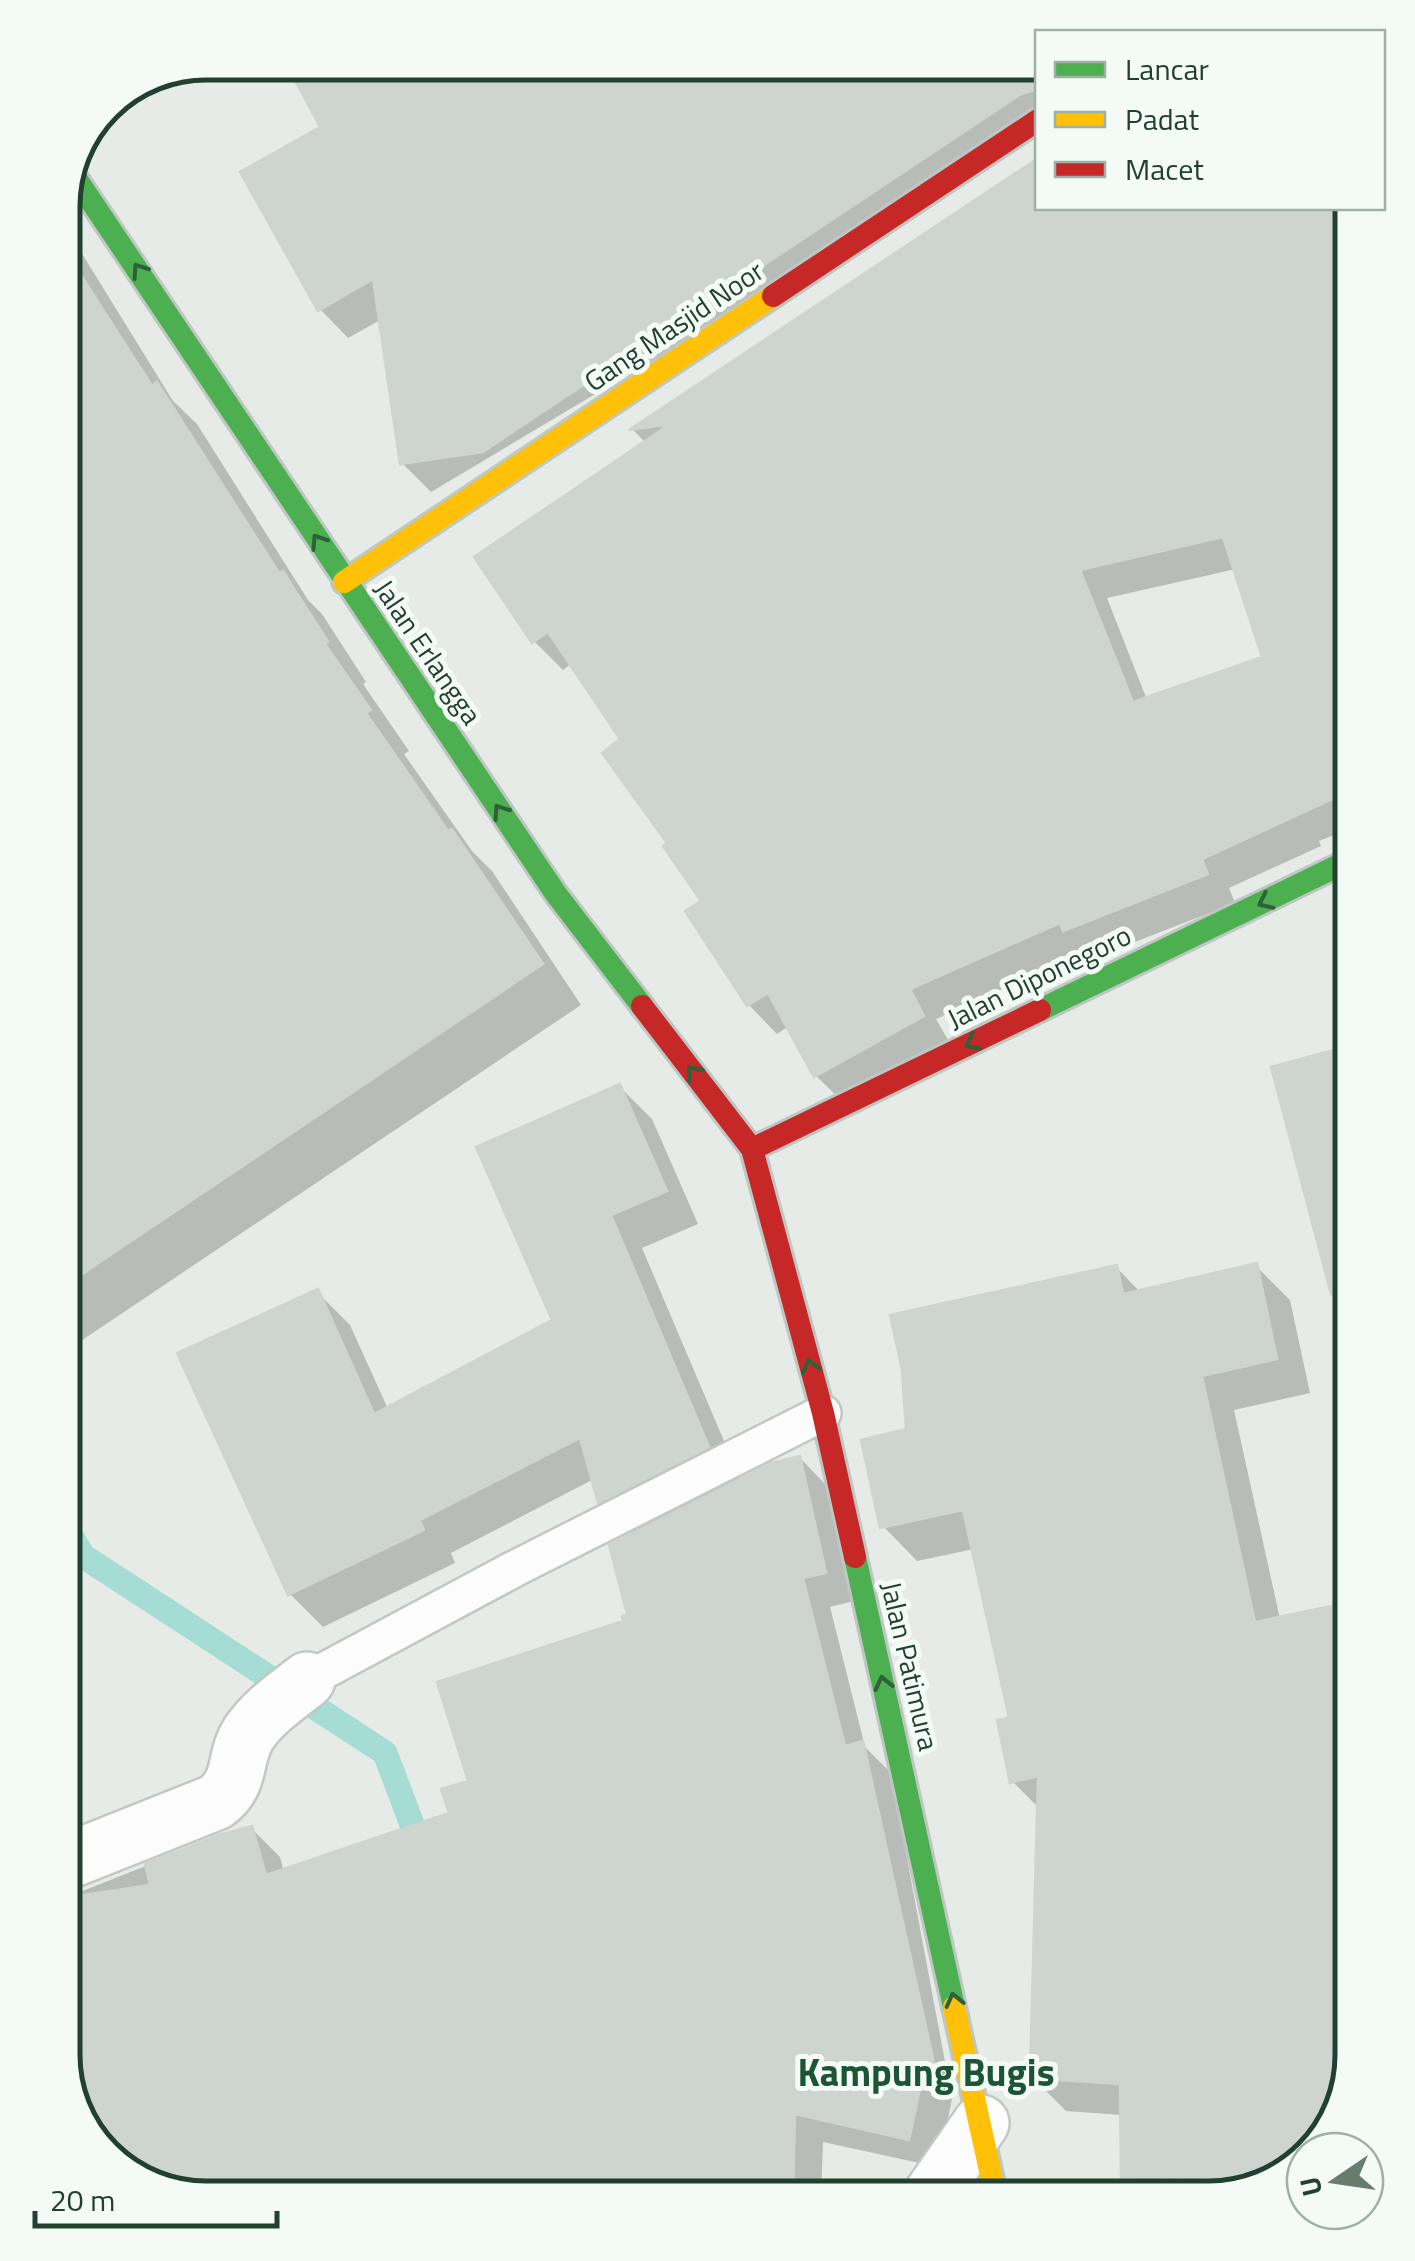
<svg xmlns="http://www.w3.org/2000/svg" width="1415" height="2261" font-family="'Titillium Web',sans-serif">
<rect width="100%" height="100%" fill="#e6ebe7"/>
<path fill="#0003" fill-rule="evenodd" d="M289,63H1038V130L431,492L402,463L382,319L348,338L320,309L324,128Z
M1038,161V208H1352V828L1319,841L1321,846L1229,888L1235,903L1094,958L1087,951L936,1019L951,1045L845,1104L816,1076L789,1026L777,1034L749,1005L704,901L670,844L623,740L572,663L563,670L534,641L646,443L633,430ZM1236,569L1265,658L1147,700L1107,598Z
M63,223L173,401L197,424L308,600L322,614L366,682L363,684L409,751L404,754L472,851L492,871L581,1005L63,1353Z
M1352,1048V1285L1324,1257L1274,1068Z
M620,1087L652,1119L698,1224L642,1248L741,1481L800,1458L828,1487L854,1601L830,1607L865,1747L891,1773L952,2099L938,2167L823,2142L821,2198H197L127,2175L78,2119L62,2056L63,1896L75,1894L219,1837L251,1828L280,1857L284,1872L452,1815L471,1783L630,1616L634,1535L600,1502L594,1479L451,1553L455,1563L323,1627L290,1594L317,1292L350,1325L388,1409L555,1321Z
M1256,1266L1290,1300L1310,1393L1234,1410L1280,1619L1335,1608L1352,1625V2056L1333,2127L1273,2183L1210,2198H1144L1123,2178L1122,2115L1066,2111L1032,2077L1040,1809L1013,1782L1012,1720L974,1549L917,1561L883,1526L908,1431L1116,1267L1141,1293Z"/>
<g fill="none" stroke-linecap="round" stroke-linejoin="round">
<path stroke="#a5dcd3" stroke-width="25" d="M63,1523L83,1556L385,1753L424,1856"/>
</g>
<path fill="#ced4d0" stroke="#ced4d0" stroke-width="2.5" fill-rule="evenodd" d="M286,63H1038V89L1021,94L483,452L400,464L373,279L318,311L240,172L320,127Z
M1038,158V208H1352V790L1202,859L1208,874L1063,931L1060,923L910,989L924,1016L814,1077L768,993L747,1006L685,911L701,901L663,846L667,843L602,753L620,739L548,632L532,643L474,557L670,424L629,430ZM1223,537L1262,657L1133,702L1080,570Z
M63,247L152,386L157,382L279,573L283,571L328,642L325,644L371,710L366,713L448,831L452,829L543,964L63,1287Z
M1352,1045V1291L1331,1294L1271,1067Z
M620,1084L667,1191L611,1215L709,1447L598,1503L580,1438L420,1520L424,1530L288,1595L177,1353L318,1289L374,1414L552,1320L476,1147Z
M1257,1263L1277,1359L1202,1376L1255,1622L1336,1605L1352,1684V1852L1346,2007L1352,2008V2056L1333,2128L1273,2184L1248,2189L1249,2178L1121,2179L1120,2084L1030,2078L1038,1776L1010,1783L997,1720L1009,1718L963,1510L880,1528L861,1440L906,1429L902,1370L890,1315L1117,1265L1123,1294Z
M800,1456L826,1573L803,1578L845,1746L863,1741L936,2072L924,2071L909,2140L795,2114L793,2198H197L127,2175L78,2119L62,2056L63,1898L150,1885L145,1864L219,1835L252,1826L266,1875L449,1813L441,1789L468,1781L437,1682L623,1621L622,1616L627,1614L609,1545L771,1463Z"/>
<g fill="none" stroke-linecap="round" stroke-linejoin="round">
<defs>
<path id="lane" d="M307,1680L516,1568L823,1413"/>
<path id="street" d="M63,1863L216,1802C243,1782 233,1757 249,1733C264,1711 287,1696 307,1680
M929,2198L981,2123"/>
<path id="fast" d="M73,174L556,894L642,1006
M1040,1010L1352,859
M855,1557L954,2007"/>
<path id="slow" d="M344,582L773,296
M954,2007L996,2198"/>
<path id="jam" d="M773,296L1038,120
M642,1006L752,1149L1040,1010
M752,1149L823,1413L855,1557"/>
</defs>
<use href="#lane" stroke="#c3c8c4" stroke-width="40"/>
<use href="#street" stroke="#c3c8c4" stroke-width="60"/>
<use href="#fast" stroke="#bfc7c2" stroke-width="28"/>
<use href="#slow" stroke="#bfc7c2" stroke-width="28"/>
<use href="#jam" stroke="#bfc7c2" stroke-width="28"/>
<use href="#lane" stroke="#fbfcfb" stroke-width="35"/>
<use href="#street" stroke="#fbfcfb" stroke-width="55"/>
<use href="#fast" stroke="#4caf50" stroke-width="22"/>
<use href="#slow" stroke="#ffc107" stroke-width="22"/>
<use href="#jam" stroke="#c62828" stroke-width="22"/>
</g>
<defs><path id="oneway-chevron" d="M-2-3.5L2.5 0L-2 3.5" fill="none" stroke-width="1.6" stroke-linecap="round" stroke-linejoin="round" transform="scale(2.5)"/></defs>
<g stroke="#2f6139">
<use href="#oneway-chevron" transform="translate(139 270) rotate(-124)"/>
<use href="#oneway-chevron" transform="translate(318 541) rotate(-123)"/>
<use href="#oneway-chevron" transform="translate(500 811) rotate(-124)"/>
<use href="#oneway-chevron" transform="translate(1265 902) rotate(154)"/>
<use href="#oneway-chevron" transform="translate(972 1043) rotate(154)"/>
<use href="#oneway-chevron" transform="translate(693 1072) rotate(-128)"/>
<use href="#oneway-chevron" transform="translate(810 1366) rotate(-105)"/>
<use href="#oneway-chevron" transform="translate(883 1683) rotate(-103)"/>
<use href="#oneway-chevron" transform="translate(954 2000) rotate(-103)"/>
</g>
<g text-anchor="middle" stroke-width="10" stroke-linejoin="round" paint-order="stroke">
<g font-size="28" fill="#22402f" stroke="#f4faf5">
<text transform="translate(674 326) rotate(-34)" y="10">Gang Masjid Noor</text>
<text transform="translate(428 652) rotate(56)" y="10">Jalan Erlangga</text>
<text transform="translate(1039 977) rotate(-26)" y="10">Jalan Diponegoro</text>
<text transform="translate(910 1666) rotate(77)" y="10">Jalan Patimura</text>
</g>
<g font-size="38" font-weight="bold" fill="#1c5436" stroke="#f4faf5">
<text x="926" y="2086">Kampung Bugis</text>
</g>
</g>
<path d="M0 0H1415V2261H0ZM206 80H1209A126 126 0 0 1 1335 206V2055A126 126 0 0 1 1209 2181H206A126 126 0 0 1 80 2055V206A126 126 0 0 1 206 80Z" fill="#f4faf5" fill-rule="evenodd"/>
<path fill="none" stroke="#22402f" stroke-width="5" d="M206 80H1209A126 126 0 0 1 1335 206V2055A126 126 0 0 1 1209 2181H206A126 126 0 0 1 80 2055V206A126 126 0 0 1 206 80Z"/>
<rect x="1035" y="30" width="350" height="180" fill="#f4faf5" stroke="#a0b0a6" stroke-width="2.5"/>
<rect x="1055" y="62" width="50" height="15" fill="#4caf50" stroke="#a0b0a6" stroke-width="2.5"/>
<text x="1125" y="80" font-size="30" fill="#22402f">Lancar</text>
<rect x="1055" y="112" width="50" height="15" fill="#ffc107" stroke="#a0b0a6" stroke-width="2.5"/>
<text x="1125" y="130" font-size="30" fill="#22402f">Padat</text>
<rect x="1055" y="162" width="50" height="15" fill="#c62828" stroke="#a0b0a6" stroke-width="2.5"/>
<text x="1125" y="180" font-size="30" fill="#22402f">Macet</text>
<g transform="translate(1335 2181) rotate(257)"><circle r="48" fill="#f4faf5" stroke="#a0b0a6" stroke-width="2.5"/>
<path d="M0-8L18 38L0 25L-18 38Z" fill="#677c6f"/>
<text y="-15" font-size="28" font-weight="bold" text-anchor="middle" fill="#22402f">U</text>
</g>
<path d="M35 2211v15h242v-15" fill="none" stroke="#22402f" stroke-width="5"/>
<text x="50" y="2211" font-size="30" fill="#22402f" stroke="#f4faf5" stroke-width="8" paint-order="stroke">20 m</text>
</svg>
